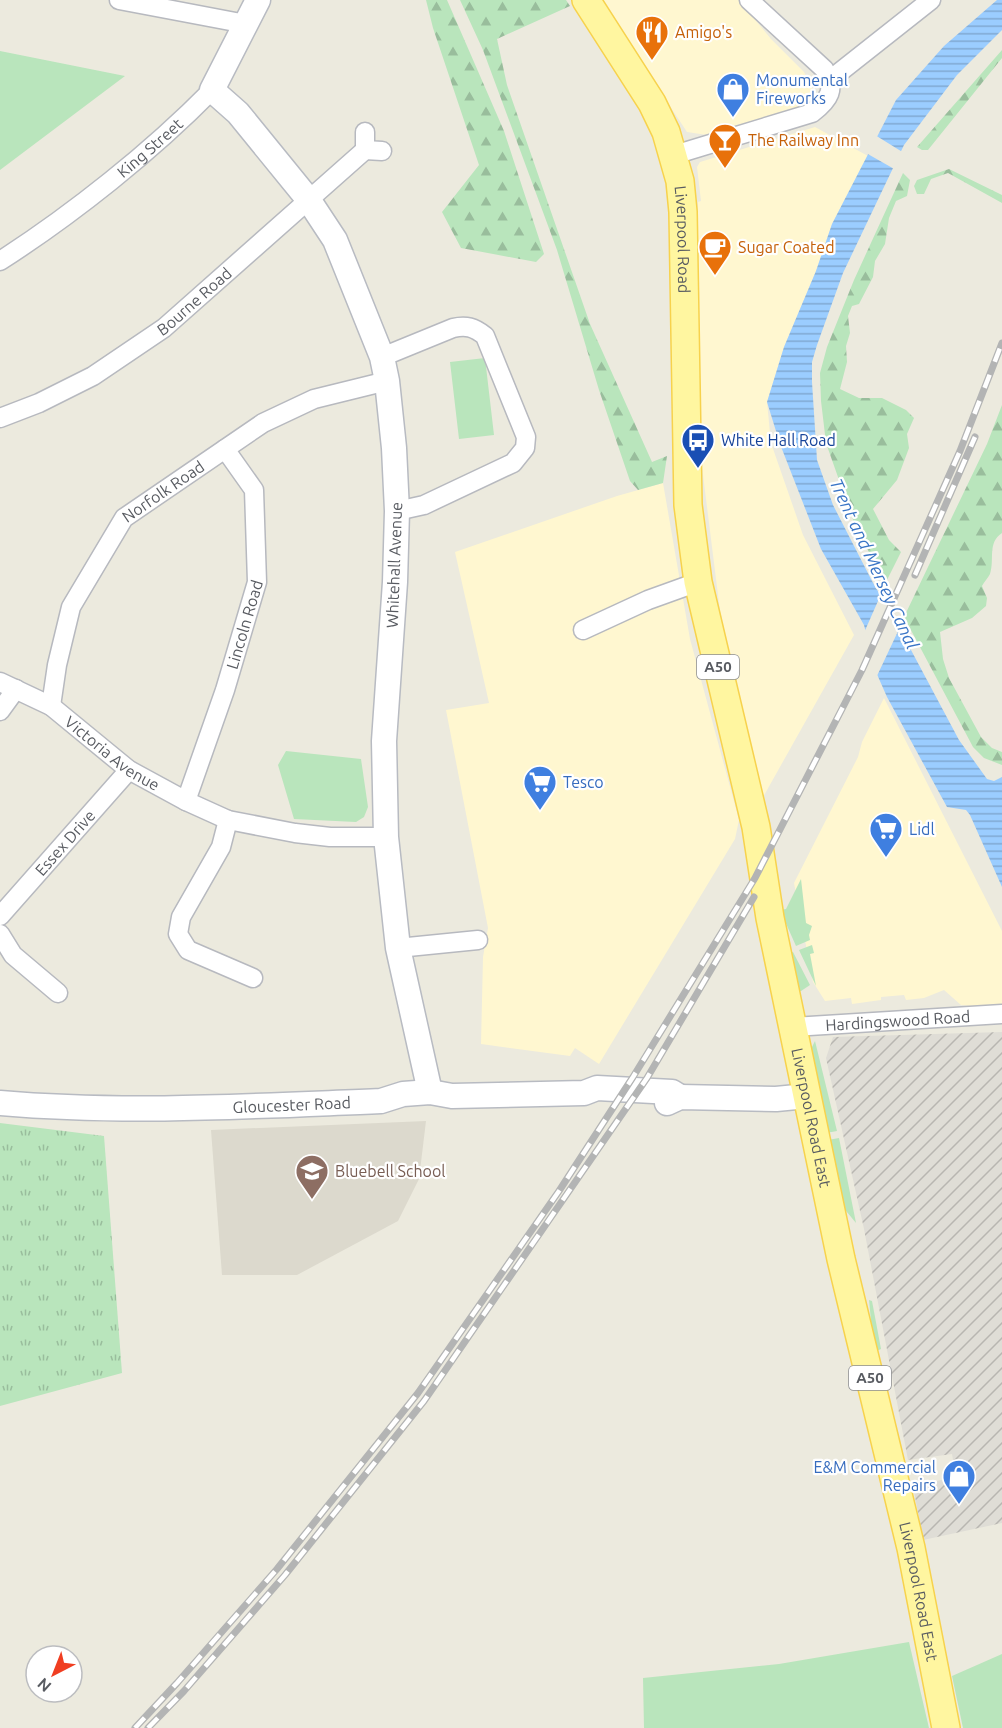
<svg xmlns="http://www.w3.org/2000/svg" width="1002" height="1728" font-family="Ubuntu,sans-serif">
<defs>
<pattern id="industrial-furrows" width="10" height="10" patternUnits="userSpaceOnUse" patternTransform="scale(1.5)"><rect width="10" height="10" fill="#dfddd6"/><path d="M-1 1l2-2M0 10L10 0M9 11l2-2" fill="none" stroke="#b8b6b1"/></pattern>
<pattern id="forest-firs" width="22" height="20" patternUnits="userSpaceOnUse" patternTransform="scale(1.5)"><rect width="22" height="20" fill="#b9e5bc"/><path d="M5 1l3.5 6h-7zM16 11l3.5 6h-7z" fill="#99bd9c"/></pattern>
<pattern id="park-tufts" width="24" height="20" patternUnits="userSpaceOnUse" patternTransform="scale(1.5)"><rect width="24" height="20" fill="#b9e5bc"/><path d="M3 7l-1-3M5 7V3M7 7l1-3M15 17l-1-3M17 17v-4M19 17l1-3" fill="none" stroke="#99bd9c"/></pattern>
<pattern id="water-rules" width="6" height="5" patternUnits="userSpaceOnUse" patternTransform="scale(1.5)"><rect width="6" height="5" fill="#9bcdff"/><path d="M0 2.5h6" fill="none" stroke="#81a9d2"/></pattern>
</defs>
<rect width="100%" height="100%" fill="#eceade"/>
<path fill="#fff7d0" d="M600,0H739L771,39L804,72L815,94L811,105L707,135L687,132Z
M815,127L868,156L832,224L816,271L784,347L767,402L771,443L803,535L854,635L762,799L720,611L700,451L695,221L698,220V202L701,201L697,167L700,162Z
M663,483L690,639L739,820L735,839L599,1064L575,1048L570,1056L481,1044L483,957L488,928L446,710L489,703L455,552L617,496Z
M884,698L1002,931V1009L961,1005L944,990L924,998L906,1000L904,995L881,997V1000L852,1004L851,998L825,1001L813,982L794,883L858,757L862,742Z"/>
<path fill="url(#industrial-furrows)" d="M1002,1032V1523L923,1540L913,1486L956,1477L952,1454L908,1460L864,1229L826,1058L833,1037Z"/>
<path fill="#dcd9cd" d="M426,1121L419,1179L398,1221L297,1275H222L211,1130Z"/>
<path fill="#b9e5bc" d="M0,51L125,76L0,170Z
M485,358L494,435L459,439L450,362Z
M286,751L361,759L368,807L364,817L356,822L294,819L278,765Z
M801,879L806,923L812,926L809,935L810,940L796,946L780,910L786,909Z
M812,945L814,953L810,954L816,986L799,950Z
M793,952L810,985L801,991L795,992L787,954Z
M815,1041L837,1131L826,1133L811,1049Z
M839,1138L856,1223L842,1206L828,1140Z
M869,1300L872,1301L881,1349L874,1352Z
M909,1642L929,1728H644L643,1678L779,1664Z
M1002,1654V1728H963L952,1676Z"/>
<path fill="url(#forest-firs)" d="M426,0H447L504,131L544,254L536,262L461,248L442,212L479,165L433,28Z
M460,0H566L570,6L497,39L507,85L590,324L652,462L667,456L663,483L638,490L630,481L599,390L557,250L483,50Z
M1002,50V58L928,150H922L917,147Z
M949,169L1002,195V203L948,173L931,179L924,194H917L914,186L917,180Z
M903,173L910,180L907,196L896,201L889,218L885,244L875,261L873,277L859,304L852,306L848,316L850,333L846,346L847,362L840,389L859,398H882L906,410L914,418L907,434L909,448L897,480L873,509L889,540L901,552L886,582L857,531L826,443L821,401L820,373L827,347L854,280Z
M1002,405V533C987,543 995,559 990,574C988,578 984,582 982,586L987,598L986,606L972,618L940,632L943,659L949,678L981,737L992,748L1002,752V765L984,758L973,747L904,617L987,444Z"/>
<path fill="url(#park-tufts)" d="M0,1123L104,1136L122,1373L0,1406Z"/>
<path fill="url(#water-rules)" d="M997,0H1002V30L957,75L904,145L843,273L817,345L812,362V382L817,460L833,505L872,581L903,635L959,740L987,779L994,781L1002,777V887L970,815L966,810L947,807L887,697L876,672L864,625L821,549L780,444L767,402L784,347L816,271L832,224L896,100L944,46Z"/>
<path fill="#eceade" d="M875,135L904,153L896,170L866,153Z
M882,592L901,625L876,678L863,635Z"/>
<g fill="none" stroke-linecap="round" stroke-linejoin="round">
<defs>
<g id="street">
<path d="M119,0L246,24"/>
<path d="M831,79L931,0"/>
<path d="M365,132V150L382,151"/>
<path d="M674,155L812,113C829,100 837,89 824,69L749,0"/>
<path id="s1" d="M0,261C73,214 151,152 212,90"/>
<path d="M382,357L453,328C466,325 474,327 485,336L526,437L525,448L513,463L424,505L397,511"/>
<path id="s2" d="M0,418L39,403L93,376L164,328L365,150"/>
<path d="M583,630L648,600L698,582"/>
<path id="s3" d="M0,682L51,706L129,770L186,801L228,820L295,833L330,837H386"/>
<path id="s4" d="M51,706L57,665L71,607L124,518L263,423L314,399L387,381"/>
<path d="M0,711L16,689"/>
<path id="s5" d="M186,801L225,690L257,582L254,490L225,449"/>
<path d="M228,820L221,847L181,917L178,934L188,950L253,978"/>
<path id="s6" d="M0,916L129,770"/>
<path d="M0,934L13,955L58,993"/>
<path d="M398,948L478,940"/>
<path id="s7" d="M793,1027L1002,1014"/>
</g>
<g id="secondary">
<path d="M258,0L212,90L238,113L308,199L335,240L382,357L387,381L394,448L397,511L395,582L384,741L386,837L398,948L430,1092"/>
<path id="s8" d="M0,1103C127,1114 254,1106 381,1101L403,1094L430,1092L452,1096L584,1093L597,1088L672,1092L680,1097"/>
<path d="M667,1103L680,1097L776,1099L807,1096"/>
</g>
<g id="primary">
<path id="s9" d="M586,0L652,103L666,132L680,181L683,212L688,505L698,582L756,827L770,918L841,1259L911,1548L946,1728"/>
</g>
</defs>
<use href="#street" stroke="#b7b9bf" stroke-width="21"/>
<use href="#secondary" stroke="#b8bbc2" stroke-width="27"/>
<use href="#primary" stroke="#f7d24d" stroke-width="30"/>
<use href="#street" stroke="#fff" stroke-width="18"/>
<use href="#secondary" stroke="#fff" stroke-width="24"/>
<use href="#primary" stroke="#fff6a0" stroke-width="27"/>
<defs>
<path id="rail" d="M915,575L975,437
M135,1728L177,1683L277,1569L418,1393L559,1191L633,1077L755,878L862,670L960,451L1002,343
M148,1728L184,1691L285,1575L424,1401L647,1078L754,897"/>
</defs>
<use href="#rail" stroke="#b3b4b4" stroke-width="7"/>
<use href="#rail" stroke="#fff" stroke-width="4.5" stroke-dasharray="14" stroke-linecap="butt"/>
</g>
<defs>
<symbol id="restaurant-pin" viewBox="-11 -11 22 30"><path d="M0 17L-7.5 6A9.5 9.5 0 1 1 7.5 6Z" fill="#e8710a" stroke="#fff"/><path d="M-5-6h1v4h1v-4h1v4h1v-4h1v5L-1.5 .5V6h-2V.5L-5-1ZM5-6V6H3V1.5H1.5Q1.5-4 5-6Z" fill="#fff"/></symbol>
<symbol id="shop-pin" viewBox="-11 -11 22 30"><path d="M0 17L-7.5 6A9.5 9.5 0 1 1 7.5 6Z" fill="#3f7fe0" stroke="#fff"/><path d="M-5-2.5h2.3a2.7 3.5 0 0 1 5.4 0H5L5.5 6h-11ZM-1.5-2.5h3a1.5 2.3 0 0 0-3 0Z" fill="#fff"/></symbol>
<symbol id="bar-pin" viewBox="-11 -11 22 30"><path d="M0 17L-7.5 6A9.5 9.5 0 1 1 7.5 6Z" fill="#e8710a" stroke="#fff"/><path d="M-6-5H6L.8 .8V4.5H3.5V6h-7V4.5H-.8V.8Z" fill="#fff"/></symbol>
<symbol id="cafe-pin" viewBox="-11 -11 22 30"><path d="M0 17L-7.5 6A9.5 9.5 0 1 1 7.5 6Z" fill="#e8710a" stroke="#fff"/><path d="M-5.5-4.5H6V0H3Q3 3.5 0 3.5H-2.5Q-5.5 3.5-5.5 0ZM3-3.2v2h1.7v-2ZM-6 4.5H4V6H-6Z" fill="#fff"/></symbol>
<symbol id="bus-pin" viewBox="-11 -11 22 30"><path d="M0 17L-7.5 6A9.5 9.5 0 1 1 7.5 6Z" fill="#1a4fb4" stroke="#fff"/><path d="M-5-6H5V4H4V6H2V4H-2V6H-4V4H-5ZM-3.5-4V0h7V-4ZM-3.5 1.2v1.5H-2V1.2ZM2 1.2v1.5H3.5V1.2Z" fill="#fff"/></symbol>
<symbol id="supermarket-pin" viewBox="-11 -11 22 30"><path d="M0 17L-7.5 6A9.5 9.5 0 1 1 7.5 6Z" fill="#3f7fe0" stroke="#fff"/><path d="M-6-5.5h2.5l.6 2H6L4.5 2H-2.5L-4.4-4H-6ZM-1.5 3.2a1.3 1.3 0 1 0 .1 0ZM3 3.2a1.3 1.3 0 1 0 .1 0Z" fill="#fff"/></symbol>
<symbol id="school-pin" viewBox="-11 -11 22 30"><path d="M0 17L-7.5 6A9.5 9.5 0 1 1 7.5 6Z" fill="#8d6e63" stroke="#fff"/><path d="M0-5L7-2L0 1L-7-2ZM-4 1L0 2.5L4 1V4Q0 6-4 4Z" fill="#fff"/></symbol>
</defs>
<g fill-rule="evenodd">
<use href="#restaurant-pin" x="633" y="13" width="38" height="52"/>
<use href="#shop-pin" x="714" y="70" width="38" height="52"/>
<use href="#bar-pin" x="706" y="121" width="38" height="52"/>
<use href="#cafe-pin" x="696" y="228" width="38" height="52"/>
<use href="#bus-pin" x="679" y="421" width="38" height="52"/>
<use href="#supermarket-pin" x="521" y="763" width="38" height="52"/>
<use href="#supermarket-pin" x="867" y="810" width="38" height="52"/>
<use href="#school-pin" x="293" y="1152" width="38" height="52"/>
<use href="#shop-pin" x="940" y="1457" width="38" height="52"/>
</g>
<g text-anchor="middle" stroke-width="4.5" stroke-linejoin="round" paint-order="stroke">
<g fill="#fff" stroke="#8a8c90" stroke-width="1.5">
<rect x="697" y="655" width="42" height="24" rx="4.5"/>
<rect x="849" y="1366" width="42" height="24" rx="4.5"/>
</g>
<g font-size="15" font-weight="bold" fill="#585b61">
<text x="718" y="672">A50</text>
<text x="870" y="1383">A50</text>
</g>
<g font-size="16" fill="#c56008" stroke="#fff" text-anchor="start">
<text x="675" y="38">Amigo's</text>
<text x="748" y="146">The Railway Inn</text>
<text x="738" y="253">Sugar Coated</text>
</g>
<g font-size="16" fill="#366cbe" stroke="#fff" text-anchor="start">
<text x="756" y="86">Monumental<tspan x="756" dy="18">Fireworks</tspan></text>
<text x="563" y="788">Tesco</text>
<text x="909" y="835">Lidl</text>
<text x="936" y="1473" text-anchor="end">E&amp;M Commercial<tspan x="936" dy="18">Repairs</tspan></text>
</g>
<g font-size="16" fill="#585b61" stroke="#fff">
<text dy="6" stroke="none"><textPath href="#s1" startOffset="188">King Street</textPath></text>
<text dy="6" stroke="none"><textPath href="#s9" startOffset="264">Liverpool Road</textPath></text>
<text dy="6" stroke="none"><textPath href="#s2" startOffset="228">Bourne Road</textPath></text>
<text dy="6" stroke="none"><textPath href="#s4" startOffset="252">Norfolk Road</textPath></text>
<text transform="translate(394 565) rotate(-88)" y="6">Whitehall Avenue</text>
<text dy="6" stroke="none"><textPath href="#s5" startOffset="186">Lincoln Road</textPath></text>
<text dy="6" stroke="none"><textPath href="#s3" startOffset="134">Victoria Avenue</textPath></text>
<text dy="6" stroke="none"><textPath href="#s6" startOffset="98">Essex Drive</textPath></text>
<text dy="6" stroke="none"><textPath href="#s7" startOffset="105">Hardingswood Road</textPath></text>
<text dy="6" stroke="none"><textPath href="#s8" startOffset="292">Gloucester Road</textPath></text>
<text dy="6" stroke="none"><textPath href="#s9" startOffset="1155">Liverpool Road East</textPath></text>
<text dy="6" stroke="none"><textPath href="#s9" startOffset="1641">Liverpool Road East</textPath></text>
</g>
<g font-size="16" fill="#164399" stroke="#fff" text-anchor="start">
<text x="721" y="446">White Hall Road</text>
</g>
<g font-size="16" fill="#785e54" stroke="#fff" text-anchor="start">
<text x="335" y="1177">Bluebell School</text>
</g>
<g font-size="18" font-style="italic" fill="#3a75c6" stroke="#fff">
<text transform="translate(874 564) rotate(65)" y="6">Trent and Mersey Canal</text>
</g>
</g>
<g transform="translate(54 1674) rotate(222)"><circle r="28" fill="#ffffff" stroke="#bcbdc0" stroke-width="1.5"/>
<path d="M0-4.5L10 22L0 15L-10 22Z" fill="#f03e21"/>
<text y="-9" font-size="16" font-weight="bold" text-anchor="middle" fill="#585b61">N</text>
</g>
</svg>
